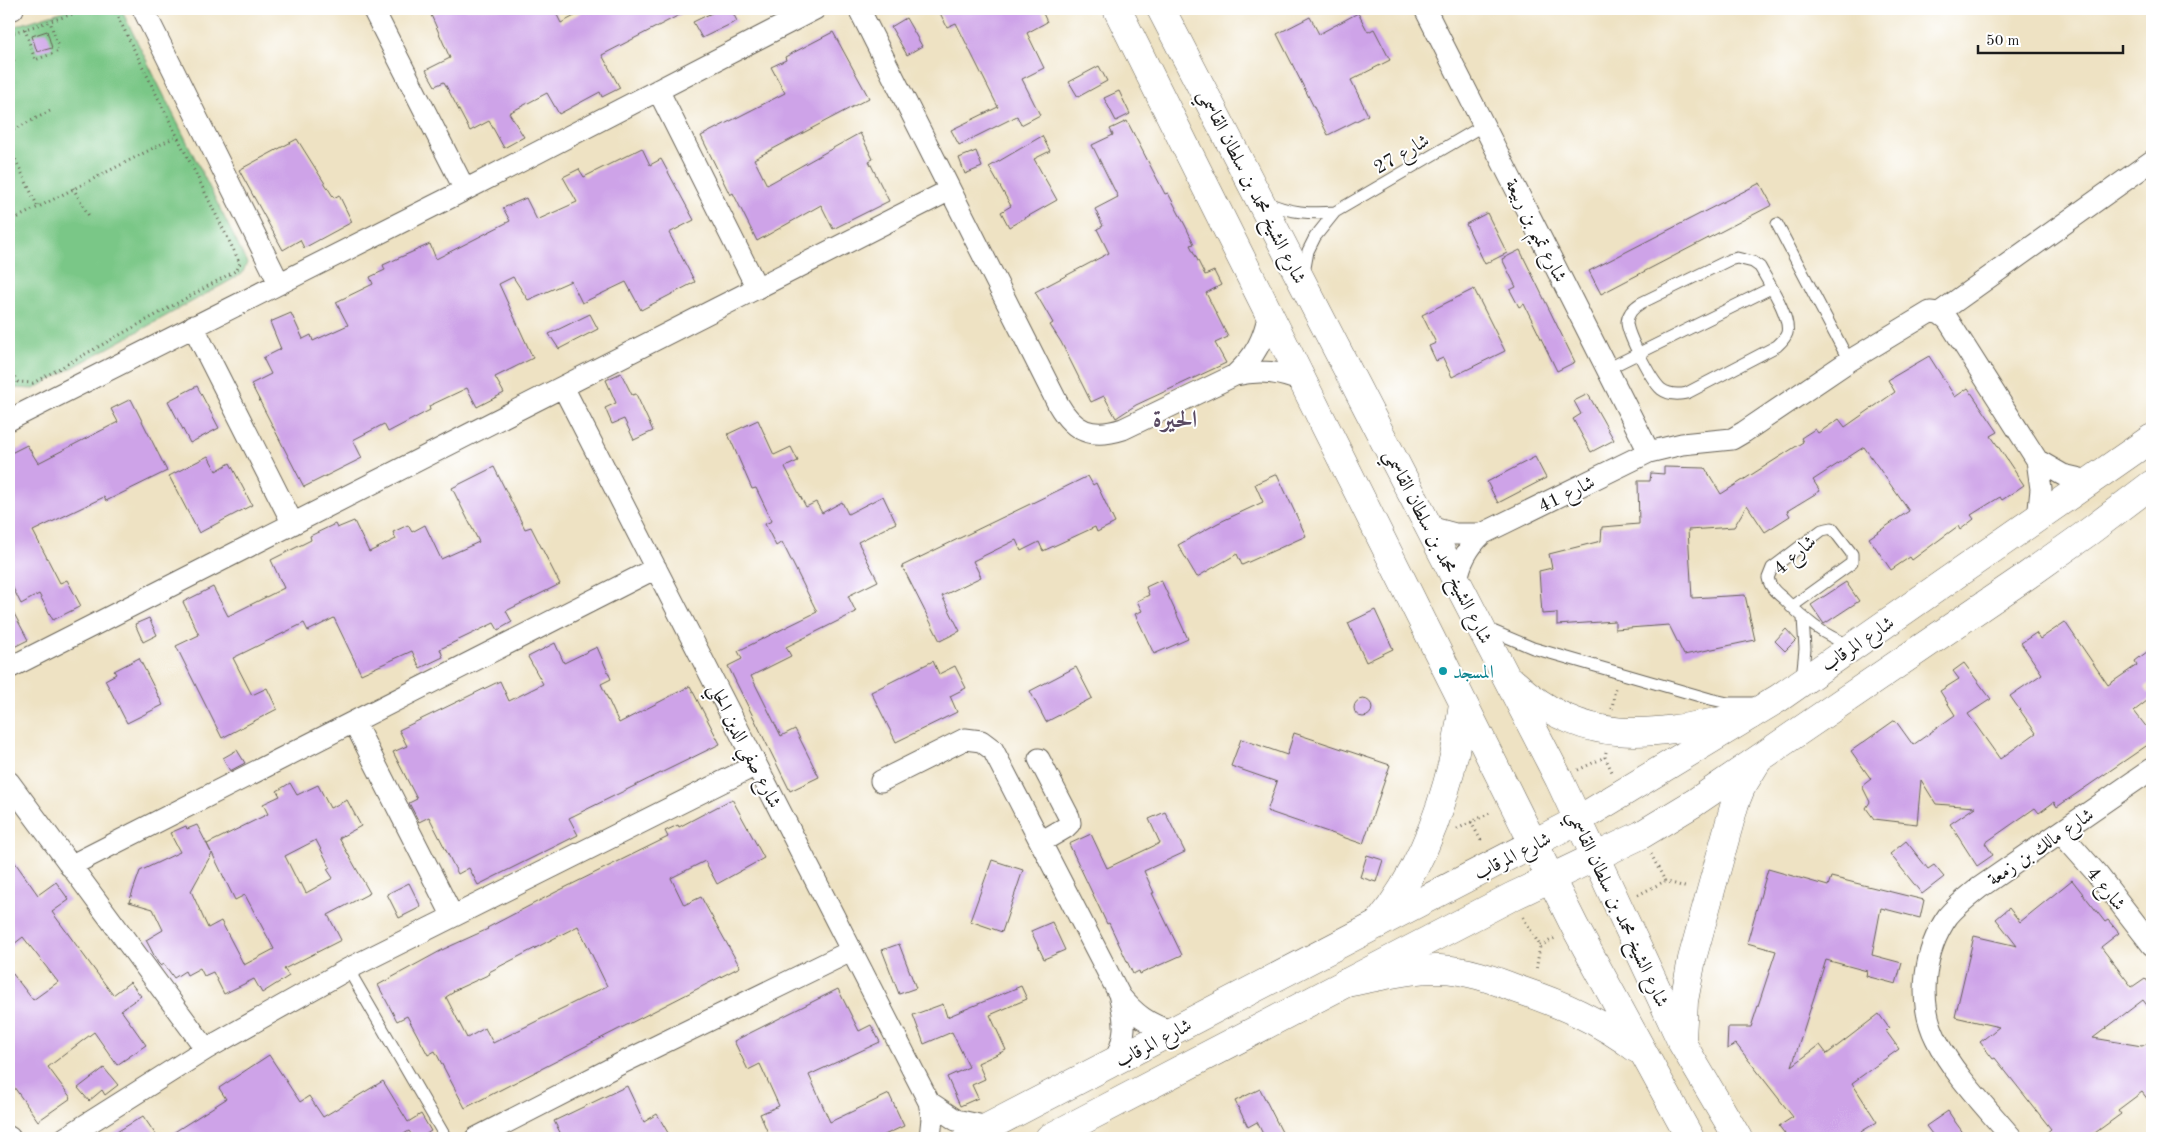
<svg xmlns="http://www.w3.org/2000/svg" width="2161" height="1147" font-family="'Old Standard TT',Amiri,serif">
<rect width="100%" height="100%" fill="#fff"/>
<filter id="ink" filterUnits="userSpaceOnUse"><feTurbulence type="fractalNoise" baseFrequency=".02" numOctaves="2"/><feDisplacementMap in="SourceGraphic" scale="10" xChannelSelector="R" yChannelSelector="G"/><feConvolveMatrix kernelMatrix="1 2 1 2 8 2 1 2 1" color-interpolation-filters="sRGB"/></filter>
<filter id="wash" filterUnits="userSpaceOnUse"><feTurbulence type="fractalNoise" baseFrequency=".0096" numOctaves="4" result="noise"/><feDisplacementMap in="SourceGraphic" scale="20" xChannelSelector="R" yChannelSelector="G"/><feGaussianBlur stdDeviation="1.12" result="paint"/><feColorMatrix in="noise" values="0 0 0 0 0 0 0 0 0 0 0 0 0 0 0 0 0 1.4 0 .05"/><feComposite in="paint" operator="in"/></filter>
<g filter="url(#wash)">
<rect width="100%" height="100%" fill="#eee2c3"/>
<path fill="#7ac787" stroke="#4b7252" d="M70,9H121L247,263L242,274L34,389L15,388L9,380V28Z"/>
<g id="blocks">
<path fill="#cea3e8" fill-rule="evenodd" d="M444,9H554L561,23L588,9H691L602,55L620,88L602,97L600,92L559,114L547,93L509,113L524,137L504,148L489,121L470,131L444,82L435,86L426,70L450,58L431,15Z
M720,9H731L737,21L702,38L693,22Z
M938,9H1041L1047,22L1027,33L1044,68L1022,79L1040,115L1021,125L1017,116L959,145L951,130L998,107L956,23L947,27Z
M1358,13L1368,32L1374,29L1390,60L1351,80L1368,115L1328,135L1277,34L1310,17L1319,34Z
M906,18L922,46L907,55L891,27Z
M47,31L52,48L37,52L32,36Z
M833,32L869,98L754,159L767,185L860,133L873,159L869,161L889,201L833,229L821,205L757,241L733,193L730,195L701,136L785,93L771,67L786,60L785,57Z
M1099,66L1107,81L1078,97L1069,82Z
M1119,91L1130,114L1116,121L1104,98Z
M1127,121L1165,194L1168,193L1186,227L1194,244L1190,245L1205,275L1214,271L1221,285L1206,293L1228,337L1215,343L1226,363L1136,405L1116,418L1104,396L1091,402L1061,342L1050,325L1053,323L1035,292L1109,253L1097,229L1103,226L1095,209L1118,197L1092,145L1113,135L1110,129Z
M1042,136L1050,151L1034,159L1057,200L1009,227L1001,212L1011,206L989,167Z
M297,139L334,198L339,195L352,222L304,248L300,240L283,250L239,170Z
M642,148L650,165L661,159L694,220L669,233L695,282L641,310L626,282L582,303L571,281L528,300L513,277L499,284L533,358L495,377L504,393L477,407L467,388L429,406L430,410L388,432L384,424L353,440L362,458L304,487L251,384L271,374L263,358L281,349L270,322L291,313L303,339L311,335L313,341L348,325L336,302L373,284L370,277L385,270L383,265L430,244L436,259L510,221L503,208L526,198L537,220L577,202L563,177L579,169L584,177Z
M976,151L982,167L965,174L959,158Z
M1760,183L1772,205L1601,294L1589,271Z
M1487,213L1507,253L1485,264L1466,224Z
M1520,250L1575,362L1557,371L1524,304L1519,307L1510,290L1516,287L1502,259Z
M1474,289L1505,351L1452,377L1443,358L1436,361L1429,346L1436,343L1422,315Z
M590,314L598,329L559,349L549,334Z
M1929,356L1955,397L1968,388L1998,432L1991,436L2024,485L2002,500L2000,497L1971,515L1974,519L1960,530L1958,526L1912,560L1910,557L1891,570L1869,538L1909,511L1864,447L1813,480L1820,491L1787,511L1790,516L1765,532L1747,505L1734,527L1688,530L1692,598L1745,595L1755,640L1684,655L1669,625L1615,629V621L1557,625V613L1542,614L1539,571L1552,568L1549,554L1601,541L1602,527L1639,524L1638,481H1650L1651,473L1664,474V467L1705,468L1721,494L1803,442L1801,438L1815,429L1818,433L1839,419L1845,427L1895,392L1888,380Z
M621,373L632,395L636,394L653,431L634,440L624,419L612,424L605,408L616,403L606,380Z
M197,386L219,428L190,443L168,401Z
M1588,394L1614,440L1591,452L1573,419L1581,414L1574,401Z
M131,399L167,471L106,501L104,497L33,531L60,583L67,580L81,606L53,620L39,594L21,604L9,580V454L27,445L38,463L118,422L111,409Z
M758,420L774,455L791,447L798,461L785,467L806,507L816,502L822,513L842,502L848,514L883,496L896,523L858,542L878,581L848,596L856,612L786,647L791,656L751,676L781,736L795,729L819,777L790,791L728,666L742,659L738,651L817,612L782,542L776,546L765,524L772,521L756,488L752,489L728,434Z
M208,456L216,471L230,463L252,505L199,533L169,476Z
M1535,457L1546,478L1498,503L1487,482Z
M494,467L525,529L531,527L560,584L506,611L512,622L498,630L494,623L440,649L443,657L420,668L412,651L361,674L334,618L308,631L304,623L233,658L252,695L267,688L277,709L222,738L176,646L199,635L183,602L213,587L228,616L284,588L271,560L311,540L310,536L335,524L337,528L354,521L369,552L396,539L393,532L408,525L412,532L425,525L441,559L479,542L452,488Z
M1277,474L1306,536L1242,565L1237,554L1197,577L1178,545L1218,523L1263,502L1255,484Z
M1088,476L1093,485L1096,483L1115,523L1097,532L1095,527L1043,551L1039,542L1021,551L1016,540L973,561L981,577L942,596L960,631L940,641L902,566Z
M1161,580L1188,639L1154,654L1135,614L1142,611L1137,601L1149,595L1146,587Z
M1846,582L1859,601L1824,624L1811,605Z
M9,604L28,640L14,647L9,637Z
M1375,610L1393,649L1366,662L1348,623Z
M149,618L157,635L143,642L135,624Z
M2065,622L2108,685L2137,665L2135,661L2152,648V685L2151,683L2145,687L2152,697L2134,711L2152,734V742L2057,807L2054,802L2039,813L2035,808L1985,843L1993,855L1977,866L1950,824L1975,807L1936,804L1921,780L1917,824L1874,819L1866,808L1870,802L1862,786L1871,779L1851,751L1895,720L1913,745L1955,715L1940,691L1959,679L1953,671L1964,663L1991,699L1968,714L2000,759L2036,733L2010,696L2042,674L2021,643L2036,633L2040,639Z
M1786,629L1796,640L1785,651L1775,641Z
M555,643L564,663L597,647L611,679L601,684L619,723L690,686L720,744L569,818L578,835L478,885L469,868L458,874L429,817L419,822L409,803L417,799L393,752L407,746L399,730L500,681L509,701L543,684L528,657Z
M139,658L163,705L127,723L105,680L116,674L114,671Z
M933,661L939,674L955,666L966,688L950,696L957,712L896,742L871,692Z
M1076,667L1092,698L1046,722L1030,691Z
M1354 708a9 9 0 1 1 18 0a9 9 0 1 1-18 0Z
M1294,733L1390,765L1363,844L1267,811L1277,782L1231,766L1241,739L1287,755Z
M237,750L245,763L230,771L223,758Z
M290,783L297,795L318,785L330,808L347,800L361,826L339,838L370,893L328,915L341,940L284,969L289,976L262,993L254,979L224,994L213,972L204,976L200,968L187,975L185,971L174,978L164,964L161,966L158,963L146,940L163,930L153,909L129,902L140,871L180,852L170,833L186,826L187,829L197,825L211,852L207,844L268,814L263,804L280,796L277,791ZM316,840L330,867L327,869L333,878L306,893L301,883L299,884L285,856ZM212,853L235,900L245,895L274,949L244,965L221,921L208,928L191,891Z
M732,799L764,858L717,884L705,861L671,878L684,905L701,897L740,967L465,1108L435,1051L428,1055L407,1016L397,1021L378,985L444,949L488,929L487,928L556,892L668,837L665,831L678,825L679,827ZM578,926L607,986L493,1043L485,1028L467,1038L446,997L454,992L453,991L490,974L489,972Z
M1165,812L1185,852L1144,871L1154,893H1152L1182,955L1140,974L1139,971L1133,974L1109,923L1107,924L1069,844L1091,834L1107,868L1160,843L1149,819Z
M1906,841L1928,869L1934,865L1944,877L1922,894L1890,854Z
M9,854L38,895L56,882L69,900L52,912L113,995L130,982L141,996L121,1010L146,1045L117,1065L94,1032L48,1067L71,1098L38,1121L9,1080V969L33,1000L58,982L23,937L9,948Z
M1367,855L1383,860L1376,882L1360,877Z
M992,860L1023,870L1002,932L970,921Z
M1768,869L1828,886L1831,877L1924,900L1920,918L1881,908L1872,955L1902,963L1896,984L1866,976L1867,971L1826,960L1792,1066L1820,1045L1827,1054L1879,1014L1889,1028L1886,1031L1899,1049L1852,1083L1877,1122L1851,1138H1788L1779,1126L1793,1117L1736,1044L1727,1049L1728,1027H1751L1776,951L1747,943Z
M2072,880L2105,922L2108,920L2119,933L2101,947L2132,987L2145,978L2152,987V1012L2143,1000L2093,1038L2142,1046L2152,1041V1105L2142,1092L2118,1110L2121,1114L2088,1138H2040L2051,1129L1995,1058L1993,1059L1980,1042L1999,1027L1955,1017L1974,936L2017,946L1996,919L2009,908L2020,922Z
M409,883L421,907L399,918L387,894Z
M1052,922L1065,950L1044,959L1031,931Z
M899,944L916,988L899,994L882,950Z
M1021,986L1027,999L990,1015L1006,1050L978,1063L985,1079L972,1085L978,1098L960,1106L947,1077L969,1067L952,1032L924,1044L913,1015L943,1004L947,1017Z
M838,989L859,1031L871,1025L880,1042L809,1075L830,1122L889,1094L904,1126L878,1138H770L760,1114L779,1106L760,1064L748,1070L734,1041Z
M269,1055L300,1102L309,1096L323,1117L383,1081L408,1122L421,1114L431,1131L420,1138H414L409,1131L397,1138H165L226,1099L219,1088Z
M104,1068L118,1085L105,1095L102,1090L89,1101L78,1088Z
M627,1086L644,1122L657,1114L671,1138H563L554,1121Z
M1260,1089L1285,1138H1265L1257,1122L1248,1127L1235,1101Z
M1948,1111L1956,1123L1967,1138H1935L1926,1126Z
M143,1116L158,1138H107Z"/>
</g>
</g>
<g filter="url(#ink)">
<use href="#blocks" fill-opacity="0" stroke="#666156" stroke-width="1"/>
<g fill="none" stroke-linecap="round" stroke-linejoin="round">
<defs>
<path id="lane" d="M1266,202C1289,213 1311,214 1335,212
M1777,224L1849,361
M1737,258L1753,262L1760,267C1768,282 1791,317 1787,333C1785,339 1781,342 1777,346L1687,393C1678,395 1669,395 1661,389C1651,380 1627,334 1627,322C1628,313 1633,308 1641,303L1729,260Z
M1304,273L1308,251L1315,237L1335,212L1484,125
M1607,369L1771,288
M1791,607L1852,563V554L1832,528L1822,530L1772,568L1768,578C1770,588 1777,593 1784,599C1804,619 1823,636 1851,645
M1488,629L1533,648L1710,699L1728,703H1753
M1802,678L1805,649L1803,618
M348,969L446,1138"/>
<path id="street" d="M143,9L279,283
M373,9L465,190
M859,9L1058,404C1074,432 1092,439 1123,429L1235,375C1261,369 1280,372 1304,382
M1425,9L1649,452
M9,10L13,9
M658,90L757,288
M1939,313L2152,161
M193,326L293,524
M1235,375C1255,357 1264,339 1269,313
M563,387L929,1102L932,1118L930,1138
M9,420L465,190L815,9
M2037,460L2063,475L2093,482
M1429,527L1455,534H1482
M1457,581C1460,561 1468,547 1482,534L1649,452L1682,444L1732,439L1744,432L1849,361L1930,312L1939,313L1948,320L2037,460L2041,489L2038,519
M9,668L950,190
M354,722L452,915
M1039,759L1069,817L1070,823L1065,828L1041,842
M881,781L965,739L981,741L993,750L1119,994C1126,1021 1127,1037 1114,1062
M9,782L206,1049
M2060,832L2098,875L2152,945
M70,866L656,568
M1119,995C1134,1013 1149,1026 1173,1031
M929,1102L956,1120L988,1127
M9,1137L10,1138
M65,1138L206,1049L348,969L756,765
M476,1138L620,1064L851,951
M2012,1138C1987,1108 1953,1074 1936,1039C1917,1001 1924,950 1948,916C1957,905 1968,897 1979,888L2152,769"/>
<path id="secondary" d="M967,1138L1578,820L1779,698L2152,438
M1049,1138L1511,897L1641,835L1694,803L2028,575L2090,531L2152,484"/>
<path id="primary" d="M1117,9L1575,927L1690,1138
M1161,9L1559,779L1682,1043L1738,1138
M1513,682C1590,753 1659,733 1751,715
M1378,924C1428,861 1453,782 1463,703
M1345,983C1376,978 1408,968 1440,969C1467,970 1492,979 1517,989C1561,1004 1599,1020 1637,1049
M1682,1039L1684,1001L1692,959L1735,803L1741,788L1757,762"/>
</defs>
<use href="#lane" stroke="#666156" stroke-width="13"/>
<use href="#street" stroke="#666156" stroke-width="23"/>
<use href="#secondary" stroke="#666156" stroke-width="29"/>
<use href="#primary" stroke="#666156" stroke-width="29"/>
<path stroke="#666156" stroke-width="3" stroke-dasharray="1 4" stroke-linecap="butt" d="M25,29L35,60L59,51L50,21
M9,34L89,9
M9,46L14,62L9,64
M9,132L52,110
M9,146L38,207
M73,188L89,216
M9,222L177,136
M9,254L11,258
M9,369L18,382L33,383L237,270L240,263L114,9
M1612,709L1615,687
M1606,752L1605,757L1613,774
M1578,770L1605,757
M1471,822L1483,844
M1457,829L1492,812
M1651,854L1665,881
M1638,895L1665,881L1688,888
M1523,917L1540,946L1536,971
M1540,946L1555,938"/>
<use href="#lane" stroke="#fff" stroke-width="11"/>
<use href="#street" stroke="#fff" stroke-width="21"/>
<use href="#secondary" stroke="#fff" stroke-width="28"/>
<use href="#primary" stroke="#fff" stroke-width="28"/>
</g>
</g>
<circle fill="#0f9aa8" stroke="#fff" stroke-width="2" cx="1443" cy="671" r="5"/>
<g text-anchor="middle" stroke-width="4" stroke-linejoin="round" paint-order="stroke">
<g font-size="19" fill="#1c1c1c" stroke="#fff">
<text transform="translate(1401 153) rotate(-30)" y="7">شارع 27</text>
<text transform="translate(1253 186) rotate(63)" y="7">شارع الشيخ محمد بن سلطان القاسمي</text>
<text transform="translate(1537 230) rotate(63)" y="7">شارع تميم بن ربيعة</text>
<text transform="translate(1566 493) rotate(-26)" y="7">شارع 41</text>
<text transform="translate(1439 546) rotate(63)" y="7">شارع الشيخ محمد بن سلطان القاسمي</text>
<text transform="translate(1794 554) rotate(-41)" y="7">شارع 4</text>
<text transform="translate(1857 643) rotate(-34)" y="7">شارع المرقاب</text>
<text transform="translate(746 745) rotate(63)" y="7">شارع صفي الدين الحلي</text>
<text transform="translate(2040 846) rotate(-34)" y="7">شارع مالك بن زمعة</text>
<text transform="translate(1512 855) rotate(-27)" y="7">شارع المرقاب</text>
<text transform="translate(2107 888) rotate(51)" y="7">شارع 4</text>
<text transform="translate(1619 908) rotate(65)" y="7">شارع الشيخ محمد بن سلطان القاسمي</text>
<text transform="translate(1153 1042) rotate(-28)" y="7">شارع المرقاب</text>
</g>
<g font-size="19" fill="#0d838f" stroke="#fff" text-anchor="start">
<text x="1453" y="678">المسجد</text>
</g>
<g font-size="24" font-weight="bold" fill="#5a4b63" stroke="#fff">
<text x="1175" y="427">الحيرة</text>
</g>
</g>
<rect width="2161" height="1147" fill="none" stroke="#fff" stroke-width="30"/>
<path d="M1978 45v8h145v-8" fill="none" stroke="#1c1c1c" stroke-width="2.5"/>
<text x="1986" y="45" font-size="15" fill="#1c1c1c" stroke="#ffffff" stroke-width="4" paint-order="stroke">50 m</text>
</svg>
